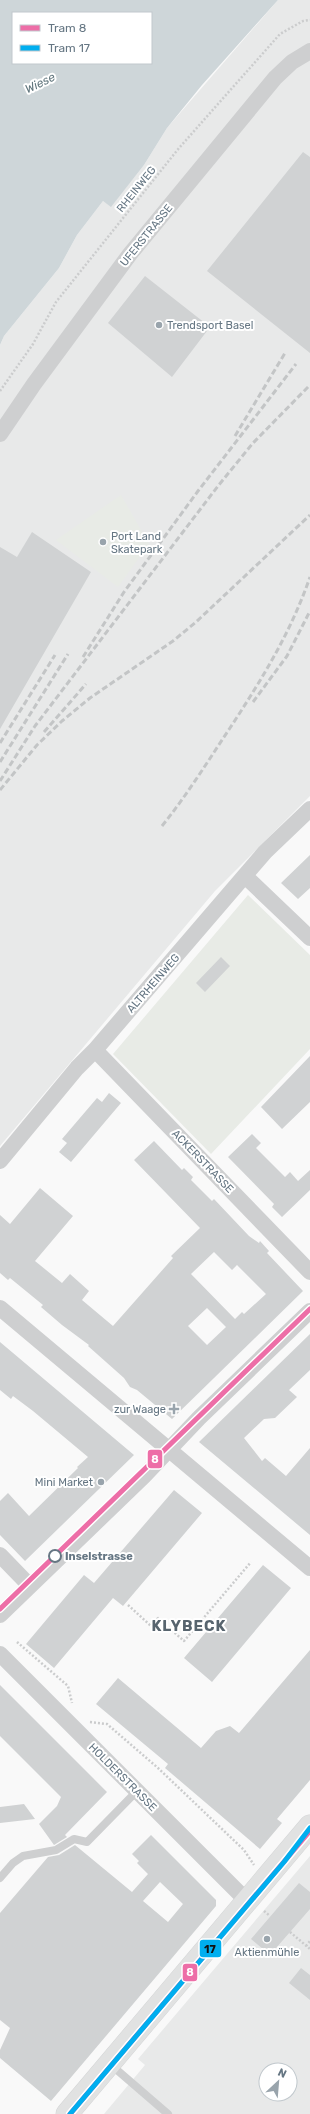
<svg xmlns="http://www.w3.org/2000/svg" width="310" height="2114" font-family="Rubik,sans-serif">
<rect width="100%" height="100%" fill="#f9f9f9"/>
<path fill="#e8e9e9" fill-rule="evenodd" d="M278,0H310V796L215,891L0,1146V345L4,336L59,268L77,235L103,201L111,206L144,165L167,128Z
M310,1856V2114H104L145,2065L138,2059ZM266,2070H290V2094H266Z"/>
<path fill="#e8ebe6" d="M121,495L149,544L118,587L56,540Z
M248,895L310,955V1049L211,1154L113,1054Z"/>
<path fill="#ced6d9" fill-rule="evenodd" d="M0,0H278L202,85L167,128L144,165L111,207L103,201L77,235L59,268L4,336L0,345ZM13,13H151V63H13Z"/>
<path fill="#d0d2d3" fill-rule="evenodd" d="M303,152L310,157V353L207,271Z
M145,276L210,327L172,377L108,323Z
M32,532L91,572L0,729V547L17,557Z
M310,855V888L298,899L281,883Z
M221,957L230,966L205,992L196,983Z
M310,1056V1102L282,1129L261,1107Z
M109,1093L121,1103L71,1162L59,1152L67,1143L62,1139L97,1098L102,1102Z
M252,1134L261,1143L256,1148L285,1177L290,1172L298,1181L310,1170V1190L282,1217L272,1207L274,1204L228,1157Z
M154,1141L182,1170L184,1168L193,1177L191,1180L212,1201L214,1199L249,1236L259,1243L260,1241L269,1251L267,1253L303,1291L172,1419L137,1390L130,1387L124,1378L88,1346L89,1345L62,1325L41,1307L43,1305L10,1278L8,1280L0,1273V1215L10,1224L40,1188L73,1216L35,1261L62,1283L70,1274L89,1291L82,1300L113,1326L173,1258L171,1256L200,1228L134,1160ZM214,1252L232,1270L237,1265L266,1294L244,1314L242,1312L235,1319L191,1274ZM207,1308L226,1327L207,1345L188,1326Z
M310,1334V1370L289,1390L297,1397L275,1418L264,1419L244,1438L262,1461L265,1458L286,1476L310,1448V1535L199,1442Z
M0,1342L134,1455L25,1561L0,1535V1501L8,1493L29,1516L78,1468L77,1467L88,1457L33,1411L13,1396L11,1399L0,1390Z
M174,1490L202,1513L123,1606L113,1598L54,1668L26,1644L84,1575L94,1583Z
M263,1565L291,1588L212,1682L184,1658Z
M310,1650V1780L277,1819L282,1823L260,1849L165,1768L168,1764L96,1704L118,1678L201,1748L216,1731L230,1726L239,1733Z
M0,1685L107,1792L65,1835L67,1837L54,1845L39,1824L57,1806L61,1797L0,1736Z
M24,1804L35,1819L0,1823V1807Z
M151,1835L216,1900V1906L51,2101L0,2058V2050L10,2028L0,2020V1913L48,1857L59,1855L75,1845L132,1892L148,1874L137,1863L139,1861L132,1854ZM160,1882L183,1904L168,1922L143,1901Z
M299,1883L310,1892V1909L270,1955L251,1939Z
M301,1968L310,1975V2000L289,1983Z"/>
<g fill="none" stroke-linecap="round" stroke-linejoin="round">
<defs>
<path id="secondary" d="M67,2114L310,1826"/>
</defs>
<use href="#secondary" stroke="#d5d6d7" stroke-width="23"/>
<path stroke="#cbcccd" stroke-width="2.5" stroke-dasharray="2 2" stroke-linecap="butt" d="M0,391L33,344L56,302L179,148L280,34L303,21L310,20
M128,1605L151,1626L158,1618L184,1641L251,1562
M17,1642L68,1686L72,1703
M90,1722L107,1724L158,1768L244,1850L254,1865
M264,1911L270,1916
M290,1932L310,1949
M306,1946L310,1941"/>
<path stroke="#cecfd0" stroke-width="8" d="M0,1878L13,1863L23,1856L56,1850L74,1839L87,1842L137,1791
M110,2064L168,2114"/>
<path stroke="#cecfd0" stroke-width="16" d="M0,434L34,384L130,254L275,78L292,62L310,51
M245,876L310,938
M95,1050L310,1272
M0,1161L77,1068L95,1050L265,852L310,809
M0,1308L310,1568
M0,1555L30,1586
M0,1615L144,1476L199,1418L310,1311
M0,1654L247,1901"/>
<use href="#secondary" stroke="#e1e2e2" stroke-width="22"/>
<path stroke="#c3c5c6" stroke-width="3" stroke-dasharray="6 3" stroke-linecap="butt" d="M235,436L285,353
M83,657L124,592L198,491L296,364
M253,702L287,656L310,611
M44,732L86,684
M0,743L55,655
M0,762L68,654
M0,781L35,726L218,486L253,443L310,385
M0,790L37,745L62,721L90,698L173,641L196,622L310,515
M162,826C187,795 208,761 230,728C262,679 291,632 310,577"/>
<defs>
<path id="tram-1" d="M0,1609L310,1309
M70,2114L310,1831"/>
<path id="tram-2" d="M70,2114L284,1862L310,1828"/>
</defs>
<use href="#tram-1" stroke="#fff" stroke-width="8"/>
<use href="#tram-2" stroke="#fff" stroke-width="8"/>
<use href="#tram-1" stroke="#ed6ea7" stroke-width="5"/>
<use href="#tram-2" stroke="#00aeef" stroke-width="5"/>
</g>
<g fill="#99a4ac" stroke="#fff" stroke-width="1.5">
<circle cx="159" cy="325" r="4"/>
<circle cx="103" cy="542" r="4"/>
<path d="M172 1403h4v4h4v4h-4v4h-4v-4h-4v-4h4z"/>
<circle cx="101" cy="1482" r="4"/>
<circle cx="267" cy="1939" r="4"/>
</g>
<circle fill="#fff" stroke="#657683" stroke-width="2" cx="55" cy="1556" r="6"/>
<g text-anchor="middle" stroke-width="4" stroke-linejoin="round" paint-order="stroke">
<g font-size="11" fill="#657683" stroke="#fff">
<text transform="translate(136 189) rotate(-51)" y="4">RHEINWEG</text>
<text transform="translate(146 235) rotate(-51)" y="4">UFERSTRASSE</text>
<text transform="translate(153 983) rotate(-49)" y="4">ALTRHEINWEG</text>
<text transform="translate(203 1161) rotate(46)" y="4">ACKERSTRASSE</text>
<text transform="translate(123 1777) rotate(45)" y="4">HOLDERSTRASSE</text>
</g>
<g font-size="11" fill="#657683" stroke="#fff" text-anchor="start">
<text x="167" y="329">Trendsport Basel</text>
<text x="111" y="540">Port Land<tspan x="111" dy="13">Skatepark</tspan></text>
<text x="166" y="1413" text-anchor="end">zur Waage</text>
<text x="93" y="1486" text-anchor="end">Mini Market</text>
<text x="267" y="1956" text-anchor="middle">Aktienmühle</text>
</g>
<g font-size="11" font-weight="bold" fill="#657683" stroke="#fff" text-anchor="start">
<text x="65" y="1560">Inselstrasse</text>
</g>
<g font-size="12" font-style="italic" fill="#60757c" stroke="#fff">
<text transform="translate(40 83) rotate(-26)" y="4">Wiese</text>
</g>
<g font-size="15" font-weight="bold" letter-spacing="1" fill="#57646e" stroke="#fff">
<text x="189" y="1631">KLYBECK</text>
</g>
</g>
<g stroke="#fff" stroke-width="1.5">
<rect x="147" y="1449" width="16" height="20" rx="4" fill="#ed6ea7"/>
<rect x="199" y="1939" width="23" height="19" rx="4" fill="#00aeef"/>
<rect x="182" y="1963" width="16" height="19" rx="4" fill="#ed6ea7"/>
</g>
<g font-size="11" text-anchor="middle" font-weight="bold" fill="#fff">
<text x="155" y="1463">8</text>
<text x="190" y="1976">8</text>
</g>
<g font-size="11" text-anchor="middle" font-weight="bold" fill="#111">
<text x="210" y="1953">17</text>
</g>
<rect x="12" y="12" width="140" height="52" fill="#ffffff" stroke="#c1c8cd"/>
<rect x="20" y="25" width="20" height="6" fill="#ed6ea7" stroke="#c1c8cd"/>
<text x="48" y="32" font-size="12" fill="#657683">Tram 8</text>
<rect x="20" y="45" width="20" height="6" fill="#00aeef" stroke="#c1c8cd"/>
<text x="48" y="52" font-size="12" fill="#657683">Tram 17</text>
<g transform="translate(278 2082) rotate(26)"><circle r="19" fill="#ffffff" stroke="#c1c8cd"/>
<path d="M0-3L7 15L0 10L-7 15Z" fill="#99a4ac"/>
<text y="-6" font-size="11" font-weight="bold" text-anchor="middle" fill="#657683">N</text>
</g>
</svg>
